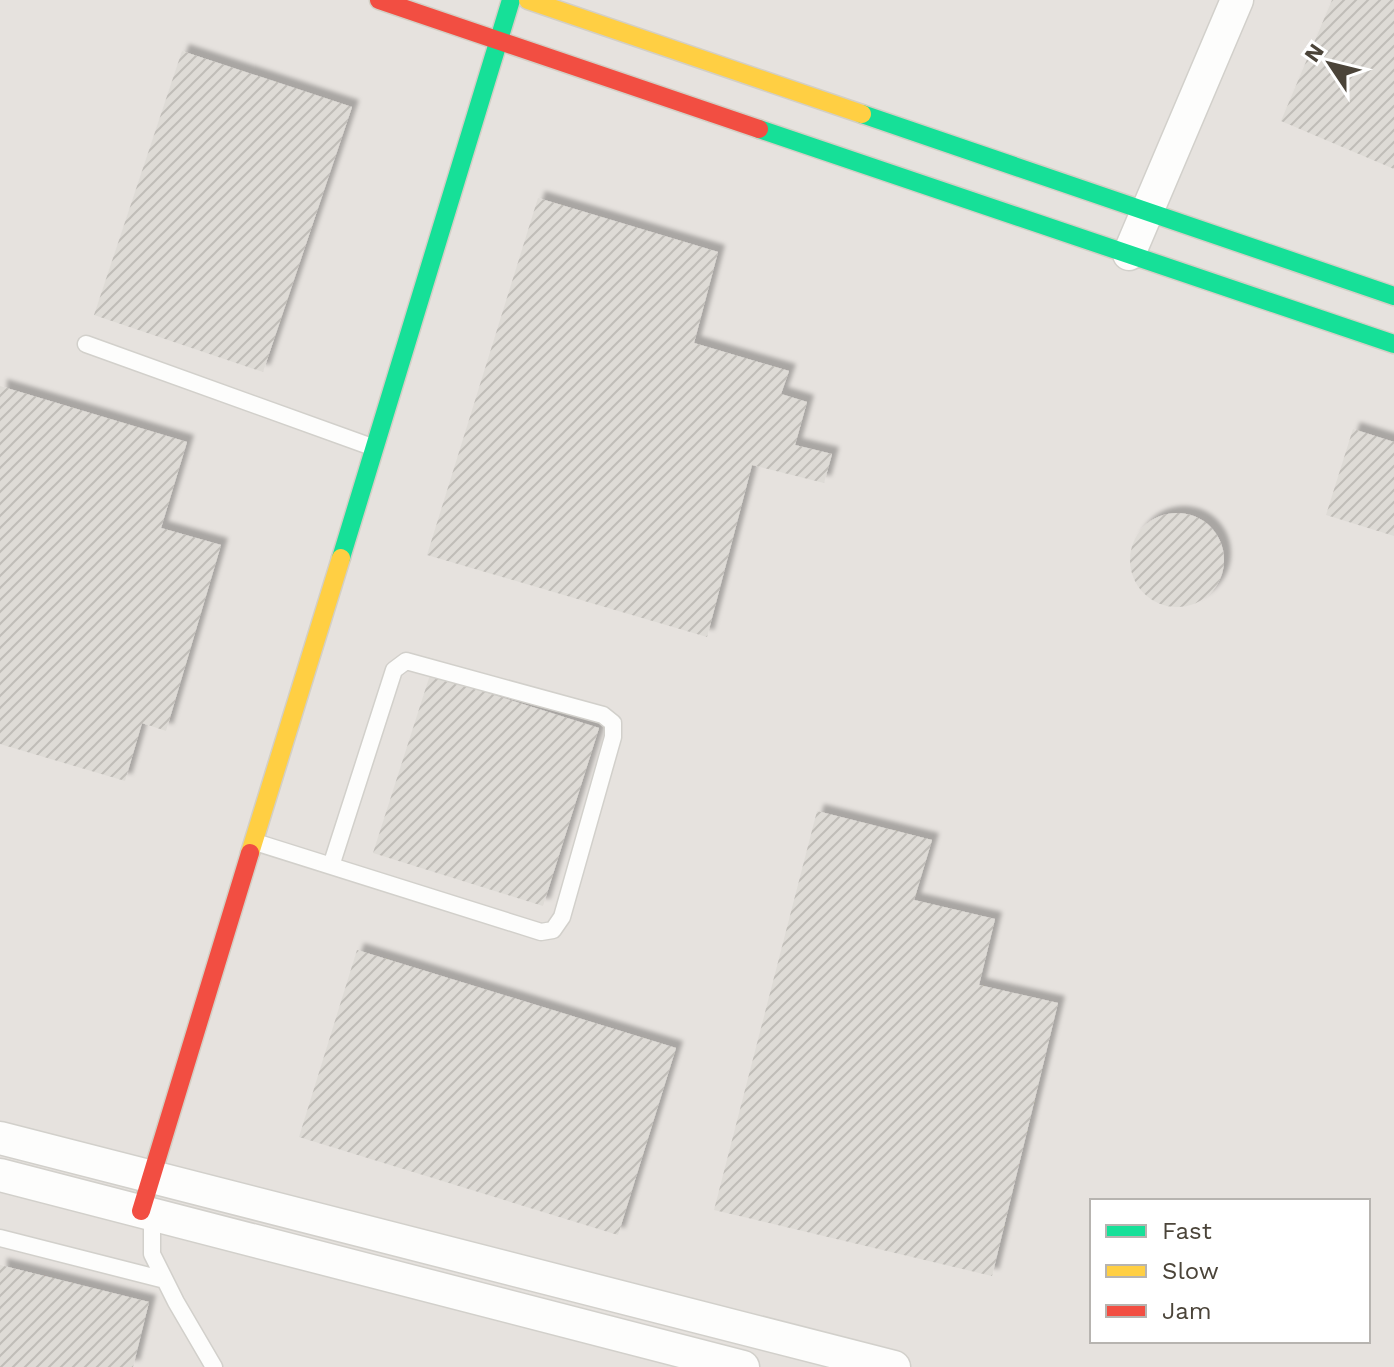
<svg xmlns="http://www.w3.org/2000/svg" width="1394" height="1367" font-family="'Work Sans',sans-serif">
<defs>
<pattern id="building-hatch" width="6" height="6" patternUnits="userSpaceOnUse" patternTransform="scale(2)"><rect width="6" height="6" fill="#dedbd6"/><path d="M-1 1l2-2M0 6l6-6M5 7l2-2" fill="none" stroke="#c0bdb8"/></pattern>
<filter id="shadow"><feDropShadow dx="7" dy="-7" stdDeviation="2" flood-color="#0004"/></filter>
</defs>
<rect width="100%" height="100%" fill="#f4f2ee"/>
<path fill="#e6e2de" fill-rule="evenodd" d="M0,0H1394V1367H0ZM1092,1201H1368V1341H1092Z"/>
<path fill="url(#building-hatch)" filter="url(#shadow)" d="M1332,0H1394V169L1281,121Z
M182,51L352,107L263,372L94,315Z
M538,198L718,252L694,343L789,371L781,394L807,402L795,445L832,454L824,483L752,465L707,637L427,555Z
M0,386L187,442L161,528L221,545L166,731L142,723L125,781L0,744Z
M1353,429L1394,442V536L1326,515Z
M1130 560a47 47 0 1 1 94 0a47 47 0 1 1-94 0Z
M430,675L599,728L543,906L373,853Z
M817,811L932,840L914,900L995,919L979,985L1058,1003L992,1276L714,1210Z
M357,950L676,1048L618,1235L299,1137Z
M0,1265L149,1302L133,1367H0Z"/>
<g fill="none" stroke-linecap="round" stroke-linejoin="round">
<defs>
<path id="lane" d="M86,344L372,447
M255,842L541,932L553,930L562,917L613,737V723L603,715L406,661L394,670L331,866
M152,1214V1254L176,1302L214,1367
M0,1238L165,1280"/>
<path id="street" d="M1129,254L1237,0
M0,1138L894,1367
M0,1175L743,1367"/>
<path id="fast" d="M862,114L1394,296
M759,129L1394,344
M341,558L511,0"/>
<path id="slow" d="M528,0L862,114
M250,853L341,558"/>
<path id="jam" d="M379,0L759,129
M141,1211L250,853"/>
</defs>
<use href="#lane" stroke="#d2d0cb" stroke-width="19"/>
<use href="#street" stroke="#d2d0cb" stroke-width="35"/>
<use href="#fast" stroke="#d3cfc5" stroke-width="21"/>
<use href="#slow" stroke="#d3cfc5" stroke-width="21"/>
<use href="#jam" stroke="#d3cfc5" stroke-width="21"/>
<use href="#lane" stroke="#fdfdfc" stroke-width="16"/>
<use href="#street" stroke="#fdfdfc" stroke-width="32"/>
<use href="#fast" stroke="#16e098" stroke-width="18"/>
<use href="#slow" stroke="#ffcf43" stroke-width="18"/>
<use href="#jam" stroke="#f24e42" stroke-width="18"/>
</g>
<rect x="1090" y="1199" width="280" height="144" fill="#ffffff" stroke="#b7b4b0" stroke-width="2"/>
<rect x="1106" y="1225" width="40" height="12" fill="#16e098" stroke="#b7b4b0" stroke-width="2"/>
<text x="1162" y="1239" font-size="24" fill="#4b4439">Fast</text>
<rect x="1106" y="1265" width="40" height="12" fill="#ffcf43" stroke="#b7b4b0" stroke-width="2"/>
<text x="1162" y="1279" font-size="24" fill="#4b4439">Slow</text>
<rect x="1106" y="1305" width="40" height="12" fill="#f24e42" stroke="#b7b4b0" stroke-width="2"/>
<text x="1162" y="1319" font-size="24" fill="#4b4439">Jam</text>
<g transform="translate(1330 64) rotate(305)" stroke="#ffffff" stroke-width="6" paint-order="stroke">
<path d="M0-6L14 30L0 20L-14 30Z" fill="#4b4439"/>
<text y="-12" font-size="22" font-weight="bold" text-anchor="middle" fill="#4b4439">N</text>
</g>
</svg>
